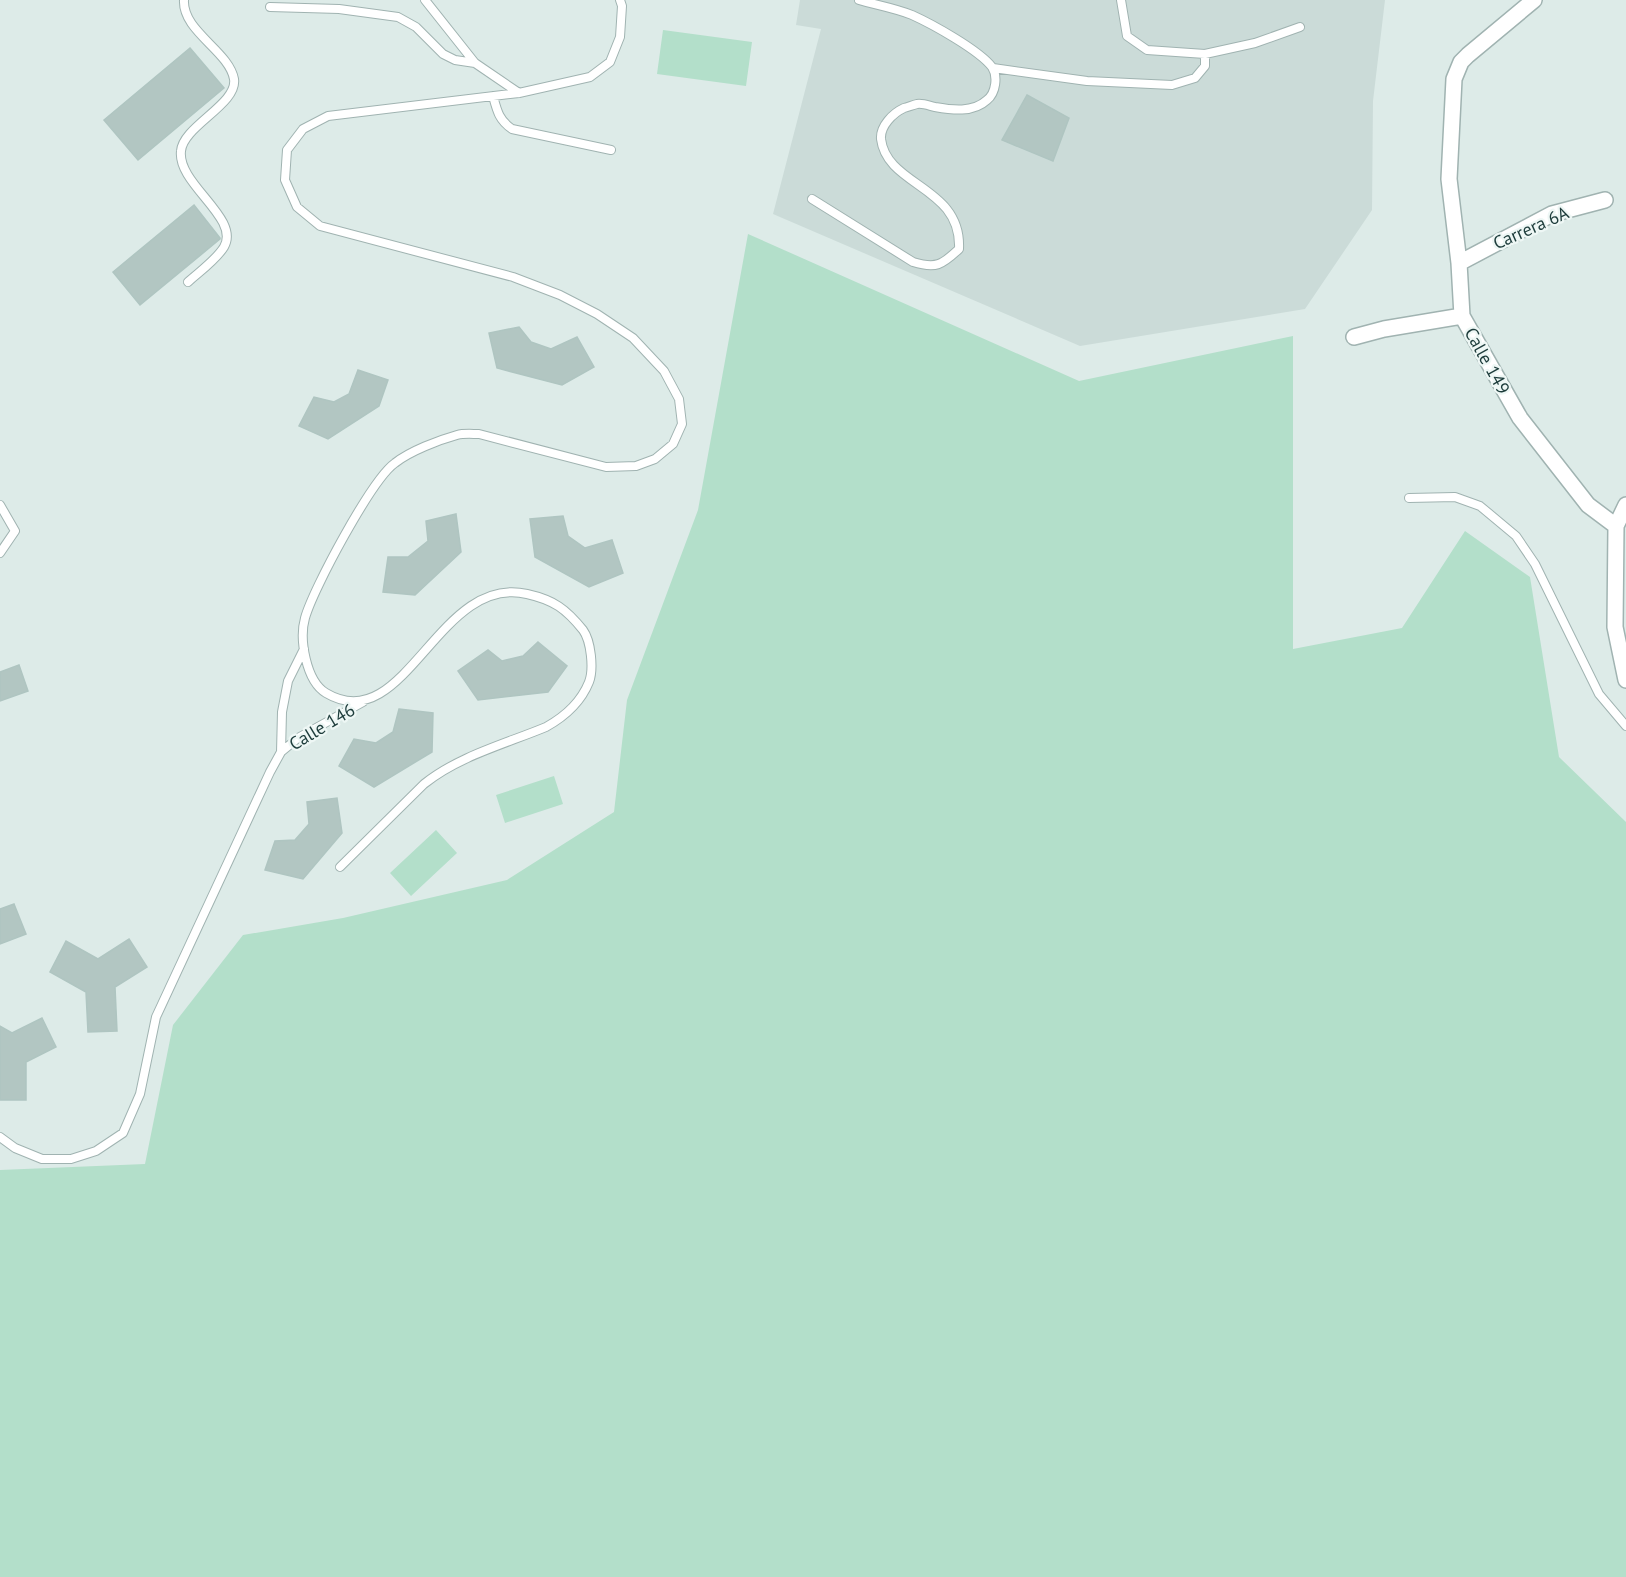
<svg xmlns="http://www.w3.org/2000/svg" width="1626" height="1577" font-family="'PT Sans',sans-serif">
<rect width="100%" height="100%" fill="#ddebe8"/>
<path fill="#cbdbd8" d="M800,0H1385L1373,101L1372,210L1305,309L1080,346L773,214L821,29L796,25Z"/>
<path fill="#b3dfca" d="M663,30L752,42L746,86L657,74Z
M748,234L1079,381L1293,336V649L1402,628L1465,531L1530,577L1559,757L1626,822V1577H0V1170L145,1164L173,1025L243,935L343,918L507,880L614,812L627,700L698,510Z
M554,776L563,804L505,823L496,795Z
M436,830L457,853L411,896L390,873Z"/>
<path fill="#b2c6c2" stroke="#afc5c1" stroke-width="1.5" d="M190,48L224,88L138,160L104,120Z
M1027,95L1069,118L1053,161L1002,140Z
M194,205L220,238V239L140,305L113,272Z
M519,327L531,342L551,349L577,337L594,367L562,385L497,368L489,333Z
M358,370L388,380L379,406L328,439L299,426L314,397L334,402L349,394Z
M456,514L461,552L415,595L383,592L388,557H408L428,541L426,521Z
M563,516L568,536L585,548L612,540L623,573L589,587L535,557L530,519Z
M538,642L567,666L548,692L478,700L458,671L488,650L502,661L523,656Z
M19,665L28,691L0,701V672Z
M399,709L433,713L432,752L374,787L339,766L354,739L376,743L393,732Z
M337,798L342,833L303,879L265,870L275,841L295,840L309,824L307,802Z
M14,904L26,934L0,944V909Z
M129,939L147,967L115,987L117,1031L88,1032L86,992L50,972L66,941L98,959Z
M42,1018L56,1047L26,1062V1100H0V1026L12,1033Z"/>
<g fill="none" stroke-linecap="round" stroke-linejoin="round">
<defs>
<path id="lane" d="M184,0C182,31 229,51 234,79C238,104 183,126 181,151C177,184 241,218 224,247C216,260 199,272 188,282
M425,0L475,63L519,93
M1121,0L1127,36L1147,50L1205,54L1255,43L1300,27
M270,7L339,9L398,17L416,27L443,54L455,60L475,63
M993,68L1087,81L1172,85L1195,78L1205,66V54
M493,96C497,111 499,120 512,129L611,150
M812,199L913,262C936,269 942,265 959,249C962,186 887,187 881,139C880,126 893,113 904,108C908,107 913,105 917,104C923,103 930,106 935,107C952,110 973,113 987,100C996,93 998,76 992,67C979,50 932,24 912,15C895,8 876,5 859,0
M1409,498L1455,497L1480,506L1516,536L1535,564L1599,694L1626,726
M0,505L15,531L0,553
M281,752L282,712L288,681L304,649
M340,867L424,784C459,756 505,744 546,727C564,717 581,702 589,682C594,669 591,641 583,630C566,609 554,600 527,594C438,573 405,740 326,693C306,681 299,639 305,618C313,589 372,479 395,463C410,451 439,440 457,435C464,433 472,434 479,434L606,467L636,466L655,459L673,444L682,424L679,399L664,371L633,338L597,314L560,295L513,277L320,226L297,207L285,180L287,150L303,129L328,116L519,93L590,77L610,62L620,37L622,6L620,0
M0,1137L15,1148L42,1159H71L96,1151L123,1133L140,1094L156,1017L270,772L281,752L298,738L363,702"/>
<path id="street" d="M1534,0L1468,55L1461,62L1454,79L1449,179L1459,263L1462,316L1520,418L1588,505L1616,526
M1459,263L1552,214L1605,200
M1354,337L1384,329L1462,316
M1626,505L1616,526L1615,627L1626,680"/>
</defs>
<use href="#lane" stroke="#a0b3b1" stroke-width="10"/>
<use href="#street" stroke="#a0b3b1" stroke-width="18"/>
<use href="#lane" stroke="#fff" stroke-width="8"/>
<use href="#street" stroke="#fff" stroke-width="15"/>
</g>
<g text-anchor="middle" stroke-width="4.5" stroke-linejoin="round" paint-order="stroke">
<g font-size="18" fill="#1d3c3b" stroke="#eef7f5">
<text transform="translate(1531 228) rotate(-24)" y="6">Carrera 6A</text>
<text transform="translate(1487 361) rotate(61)" y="6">Calle 149</text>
<text transform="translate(322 727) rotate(-31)" y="6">Calle 146</text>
</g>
</g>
</svg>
